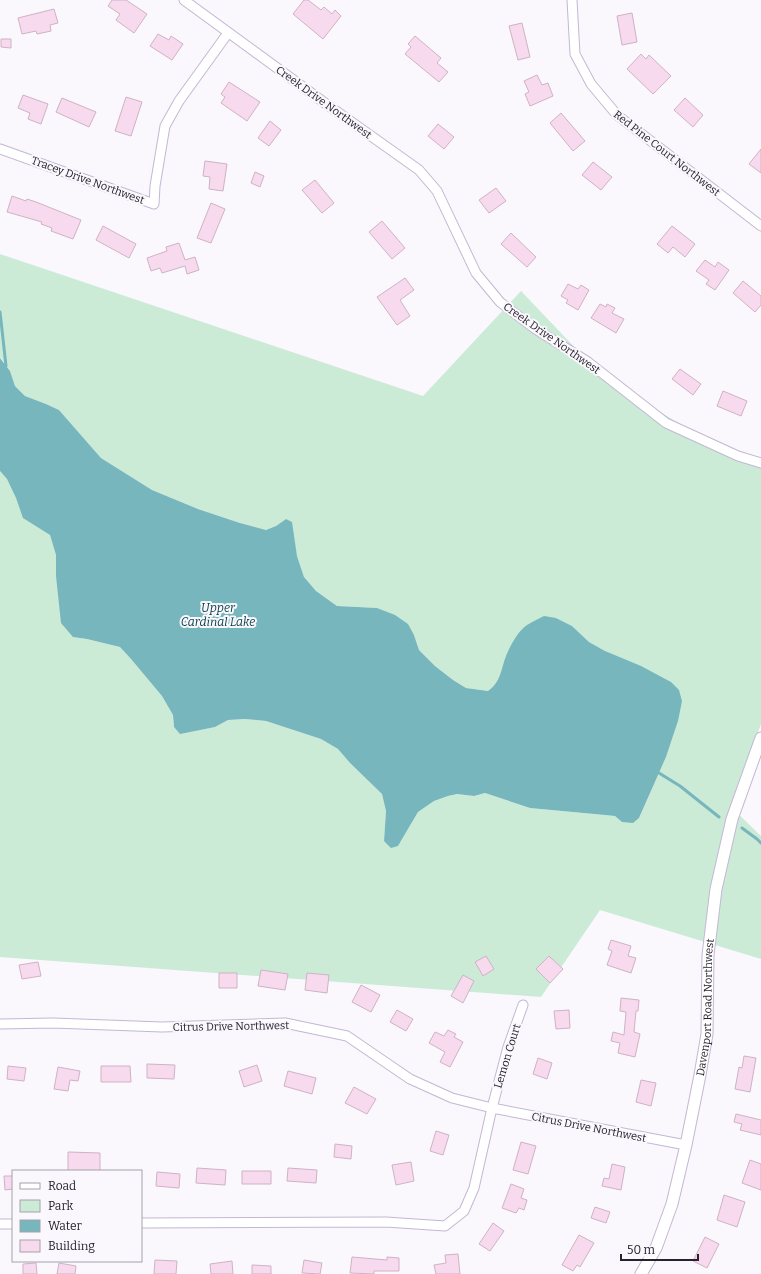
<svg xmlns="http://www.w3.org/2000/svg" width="761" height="1274" font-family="Bitter,serif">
<rect width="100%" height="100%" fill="#faf7fd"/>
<path fill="#cbebd7" d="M0,254L423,396L521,291L601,375L704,439L761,461V724L731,807L761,836V959L600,910L541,997L0,957V471L7,479L16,498L23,517L50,535L56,555V576L73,637L87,639L120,647L131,659L162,696L173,715L174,727L180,733L215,727L228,720L245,719L266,721L321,739L338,749L350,763L382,794L386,811L384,841L398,846L418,812L434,801L448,796L457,794L474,796L485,793L530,808L605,815L615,816L622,822L639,818L666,757L678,721L605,651L589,642L572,626L556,618L506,657L501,676L493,687L488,691L466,688L453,680L435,666L419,650L414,635L377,608L337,606L316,591L304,577L297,556L291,522L286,519L276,526L266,530L240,523L198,509L152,490L101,458L59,410L46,404L25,396L15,386L10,371L0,357Z"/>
<path fill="#76b6bc" d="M0,358L10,371L15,386L25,396L46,404L59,410L101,458L152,490L198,509L240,523L266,530L276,526L286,519L292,522L297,556L304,577L316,591L337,606L377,608L395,615L408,624L414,635L419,650L435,666L453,680L466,688L488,691C501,682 501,669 506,656C510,646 518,631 527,625C532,622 538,619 544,616L556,618L572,626L589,642L605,651L641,666L671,682L679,690L682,701L678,721L666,757L639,818L633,823L622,822L615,816L605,815L530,808L485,793L474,796L457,794L448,796L434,801L418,812L398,846L391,848L384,841L386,811L382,794L350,763L338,749L321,739L266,721L245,719L228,720L215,727L180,734L174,727L173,715L162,696L131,659L120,647L87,639L73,637L61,623L56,576V555L50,535L23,518L16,498L7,479L0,471Z"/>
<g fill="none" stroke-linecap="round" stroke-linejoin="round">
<path stroke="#76b6bc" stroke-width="3" d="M0,312L6,366
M659,773L680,786L719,817
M742,828L757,839L761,843"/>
</g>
<path fill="#f8daee" stroke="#cfb2c5" d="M112,0H126L147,14L134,33L116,20L120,14L108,6Z
M304,0H308L321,10L324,7L332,14L335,10L341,16L323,39L293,14Z
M54,9L58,23L50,25L51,31L37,34L36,31L22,34L18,18Z
M632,13L637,42L622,45L617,16Z
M522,23L530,57L518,60L509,26Z
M158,34L169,40L171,36L183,44L172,60L150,46Z
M415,36L441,58L437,63L448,72L439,82L405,54L411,47L408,44Z
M1,39H11V48L1,47Z
M641,54L646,59L649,55L671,76L653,94L627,69Z
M537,75L542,85L548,83L553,96L530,106L525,94L529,92L524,81Z
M229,82L260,102L247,121L221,103L225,97L221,94Z
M23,95L48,104L41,124L28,119L30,113L18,108Z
M126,97L142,102L131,136L115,131Z
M62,98L96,112L89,127L56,112Z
M685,98L703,115L693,127L674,110Z
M561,113L585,141L573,151L550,123Z
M270,121L281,130L269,146L258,138Z
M438,124L454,137L444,149L428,136Z
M761,149V173L749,164Z
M205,161L227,164L223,191L209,189L210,177L203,176Z
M593,162L612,177L601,190L582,175Z
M255,172L264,176L260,187L251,183Z
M315,180L334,203L322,213L302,190Z
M496,188L506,201L489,213L479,200Z
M12,196L26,201L27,199L36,202L81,220L73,239L51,231L52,228L41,224L42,222L7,212Z
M211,203L225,209L211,243L197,238Z
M382,221L405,248L392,259L369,232Z
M103,226L136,244L129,258L96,240Z
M672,226L695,244L685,257L673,247L668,253L657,244Z
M511,233L536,257L527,267L501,244Z
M179,243L185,260L195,257L199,270L187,274L185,266L162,273L160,268L151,271L147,258L167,251L166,247Z
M705,260L715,267L718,262L729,270L715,290L706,284L709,280L696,271Z
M405,278L414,290L400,300L410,316L397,325L377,297Z
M743,281L761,296V305L755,312L733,293Z
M568,284L578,289L581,285L589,290L578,310L566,303L568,300L561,296Z
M600,304L606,307L607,304L615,308L612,313L624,319L616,333L591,318Z
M680,369L701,384L693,395L672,379Z
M723,391L747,401L741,416L717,406Z
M611,940L631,946L628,956L636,958L631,973L607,965L612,951L608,949Z
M486,956L494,969L483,976L475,962Z
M549,956L563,969L550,983L536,969Z
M38,962L41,976L22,979L19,965Z
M261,970L288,974L285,990L258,986Z
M219,973H237V988H219Z
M307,973L329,975L327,993L305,990Z
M463,975L474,981L463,1003L451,996Z
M361,985L380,995L371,1012L352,1002Z
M621,998L639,1000L638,1011H636L634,1032L640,1034L635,1057L618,1053L620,1043L611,1041L613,1032L624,1035L626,1012L620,1011Z
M397,1010L413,1019L406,1031L390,1022Z
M569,1010L570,1028L556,1029L554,1011Z
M448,1030L456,1034L454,1037L463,1042L450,1067L440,1062L445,1052L429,1043L435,1032L444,1036Z
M744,1056L756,1058L750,1092L735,1089L739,1067L742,1068Z
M538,1058L552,1063L547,1079L533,1074Z
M147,1064L175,1065L174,1079L147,1078Z
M257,1065L262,1081L244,1087L239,1071Z
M8,1066L26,1068L24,1081L7,1079Z
M101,1066H130L131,1082H101Z
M58,1067L80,1071L78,1081L70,1080L68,1091L54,1089Z
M288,1071L316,1078L312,1094L284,1086Z
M641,1080L656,1083L651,1106L636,1102Z
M354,1087L376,1099L367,1114L345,1103Z
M736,1114L761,1120V1135L740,1130L742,1124L734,1122Z
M436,1131L449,1135L443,1155L430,1151Z
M521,1142L536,1146L528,1174L513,1170Z
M335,1144L352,1146L351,1159L334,1157Z
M68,1152L100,1153V1171H68Z
M750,1160L761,1164V1190L742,1183Z
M411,1162L414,1181L396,1185L392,1165Z
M612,1164L625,1167L621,1190L602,1186L604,1178L609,1179Z
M197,1168L226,1170L225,1185L196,1183Z
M288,1168L317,1170L316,1183L287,1181Z
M242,1171H271V1184H242Z
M157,1172L180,1174L179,1188L156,1186Z
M4,1176H13V1189L5,1190Z
M511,1184L524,1189L521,1198L527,1200L524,1210L519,1208L516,1213L502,1208Z
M724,1195L745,1202L737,1227L717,1220Z
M595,1207L610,1212L606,1223L591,1218Z
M493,1223L504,1231L490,1251L479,1244Z
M579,1235L594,1243L580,1267L577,1265L573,1271L562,1265Z
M705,1237L719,1244L707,1268L693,1261Z
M458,1254L460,1274H436L434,1265L446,1263L445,1255Z
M352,1257L387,1260V1257L399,1258V1271H374V1274L350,1273Z
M155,1260L177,1261L176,1274H154Z
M304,1260L322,1263L320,1274L302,1273Z
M232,1261L233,1274H211L210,1264Z
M36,1263L37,1274H23V1264Z
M59,1263L76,1266L75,1274H57Z
M252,1265L271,1266V1274H252Z"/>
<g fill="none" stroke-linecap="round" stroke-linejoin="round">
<defs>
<path id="minor" d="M184,0L329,106L419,170L437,191L476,273L500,302L534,328L588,362L666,423L738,456L761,463
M572,0L575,54L591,84L617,115L761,226
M0,149L154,204L155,186L165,126L179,101L228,33
M0,1024L53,1023L162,1027L285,1023L347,1036L410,1079L452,1098L492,1108L686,1145
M141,1223L386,1222L445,1226L464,1211L474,1188L492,1108L508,1047L523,1005
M0,1224H13"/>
<g id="tertiary">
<path id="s1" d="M641,1274L656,1248L672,1204L686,1145L700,1075L707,1034L708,955L716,889L732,819L761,738"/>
</g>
</defs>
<use href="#minor" stroke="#c4b7d4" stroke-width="11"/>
<use href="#tertiary" stroke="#c4b7d4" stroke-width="13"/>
<use href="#minor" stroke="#fff" stroke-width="9"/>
<use href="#tertiary" stroke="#fff" stroke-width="11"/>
</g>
<g text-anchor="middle" stroke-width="4" stroke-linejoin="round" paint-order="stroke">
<g font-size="11" fill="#27222d" stroke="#faf7fd">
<text transform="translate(324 102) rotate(36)" y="4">Creek Drive Northwest</text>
<text transform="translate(667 153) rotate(38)" y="4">Red Pine Court Northwest</text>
<text transform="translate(88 180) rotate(20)" y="4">Tracey Drive Northwest</text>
<text transform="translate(552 338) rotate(35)" y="4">Creek Drive Northwest</text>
<text dy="4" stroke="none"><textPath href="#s1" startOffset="277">Davenport Road Northwest</textPath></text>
<text transform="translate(231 1026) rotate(-1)" y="4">Citrus Drive Northwest</text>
<text transform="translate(507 1056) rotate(-73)" y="4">Lemon Court</text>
<text transform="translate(589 1127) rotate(11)" y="4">Citrus Drive Northwest</text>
</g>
<g font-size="12" font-style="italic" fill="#003f44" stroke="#faf7fd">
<text x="218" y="612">Upper<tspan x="218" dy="14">Cardinal Lake</tspan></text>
</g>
</g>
<rect x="12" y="1170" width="130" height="92" fill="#faf7fd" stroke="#a6a2aa"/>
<rect x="20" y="1183" width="20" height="6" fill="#ffffff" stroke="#a6a2aa"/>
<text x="48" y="1190" font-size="12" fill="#27222d">Road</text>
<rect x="20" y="1200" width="20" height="12" fill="#cbebd7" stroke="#a6a2aa"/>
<text x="48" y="1210" font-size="12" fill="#27222d">Park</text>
<rect x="20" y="1220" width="20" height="12" fill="#76b6bc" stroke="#a6a2aa"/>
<text x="48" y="1230" font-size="12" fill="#27222d">Water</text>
<rect x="20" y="1240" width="20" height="12" fill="#f8daee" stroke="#a6a2aa"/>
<text x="48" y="1250" font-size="12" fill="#27222d">Building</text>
<path d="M621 1254v6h77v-6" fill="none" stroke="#27222d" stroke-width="2"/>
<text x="627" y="1254" font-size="12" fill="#27222d" stroke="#faf7fd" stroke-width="3" paint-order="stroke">50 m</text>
</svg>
